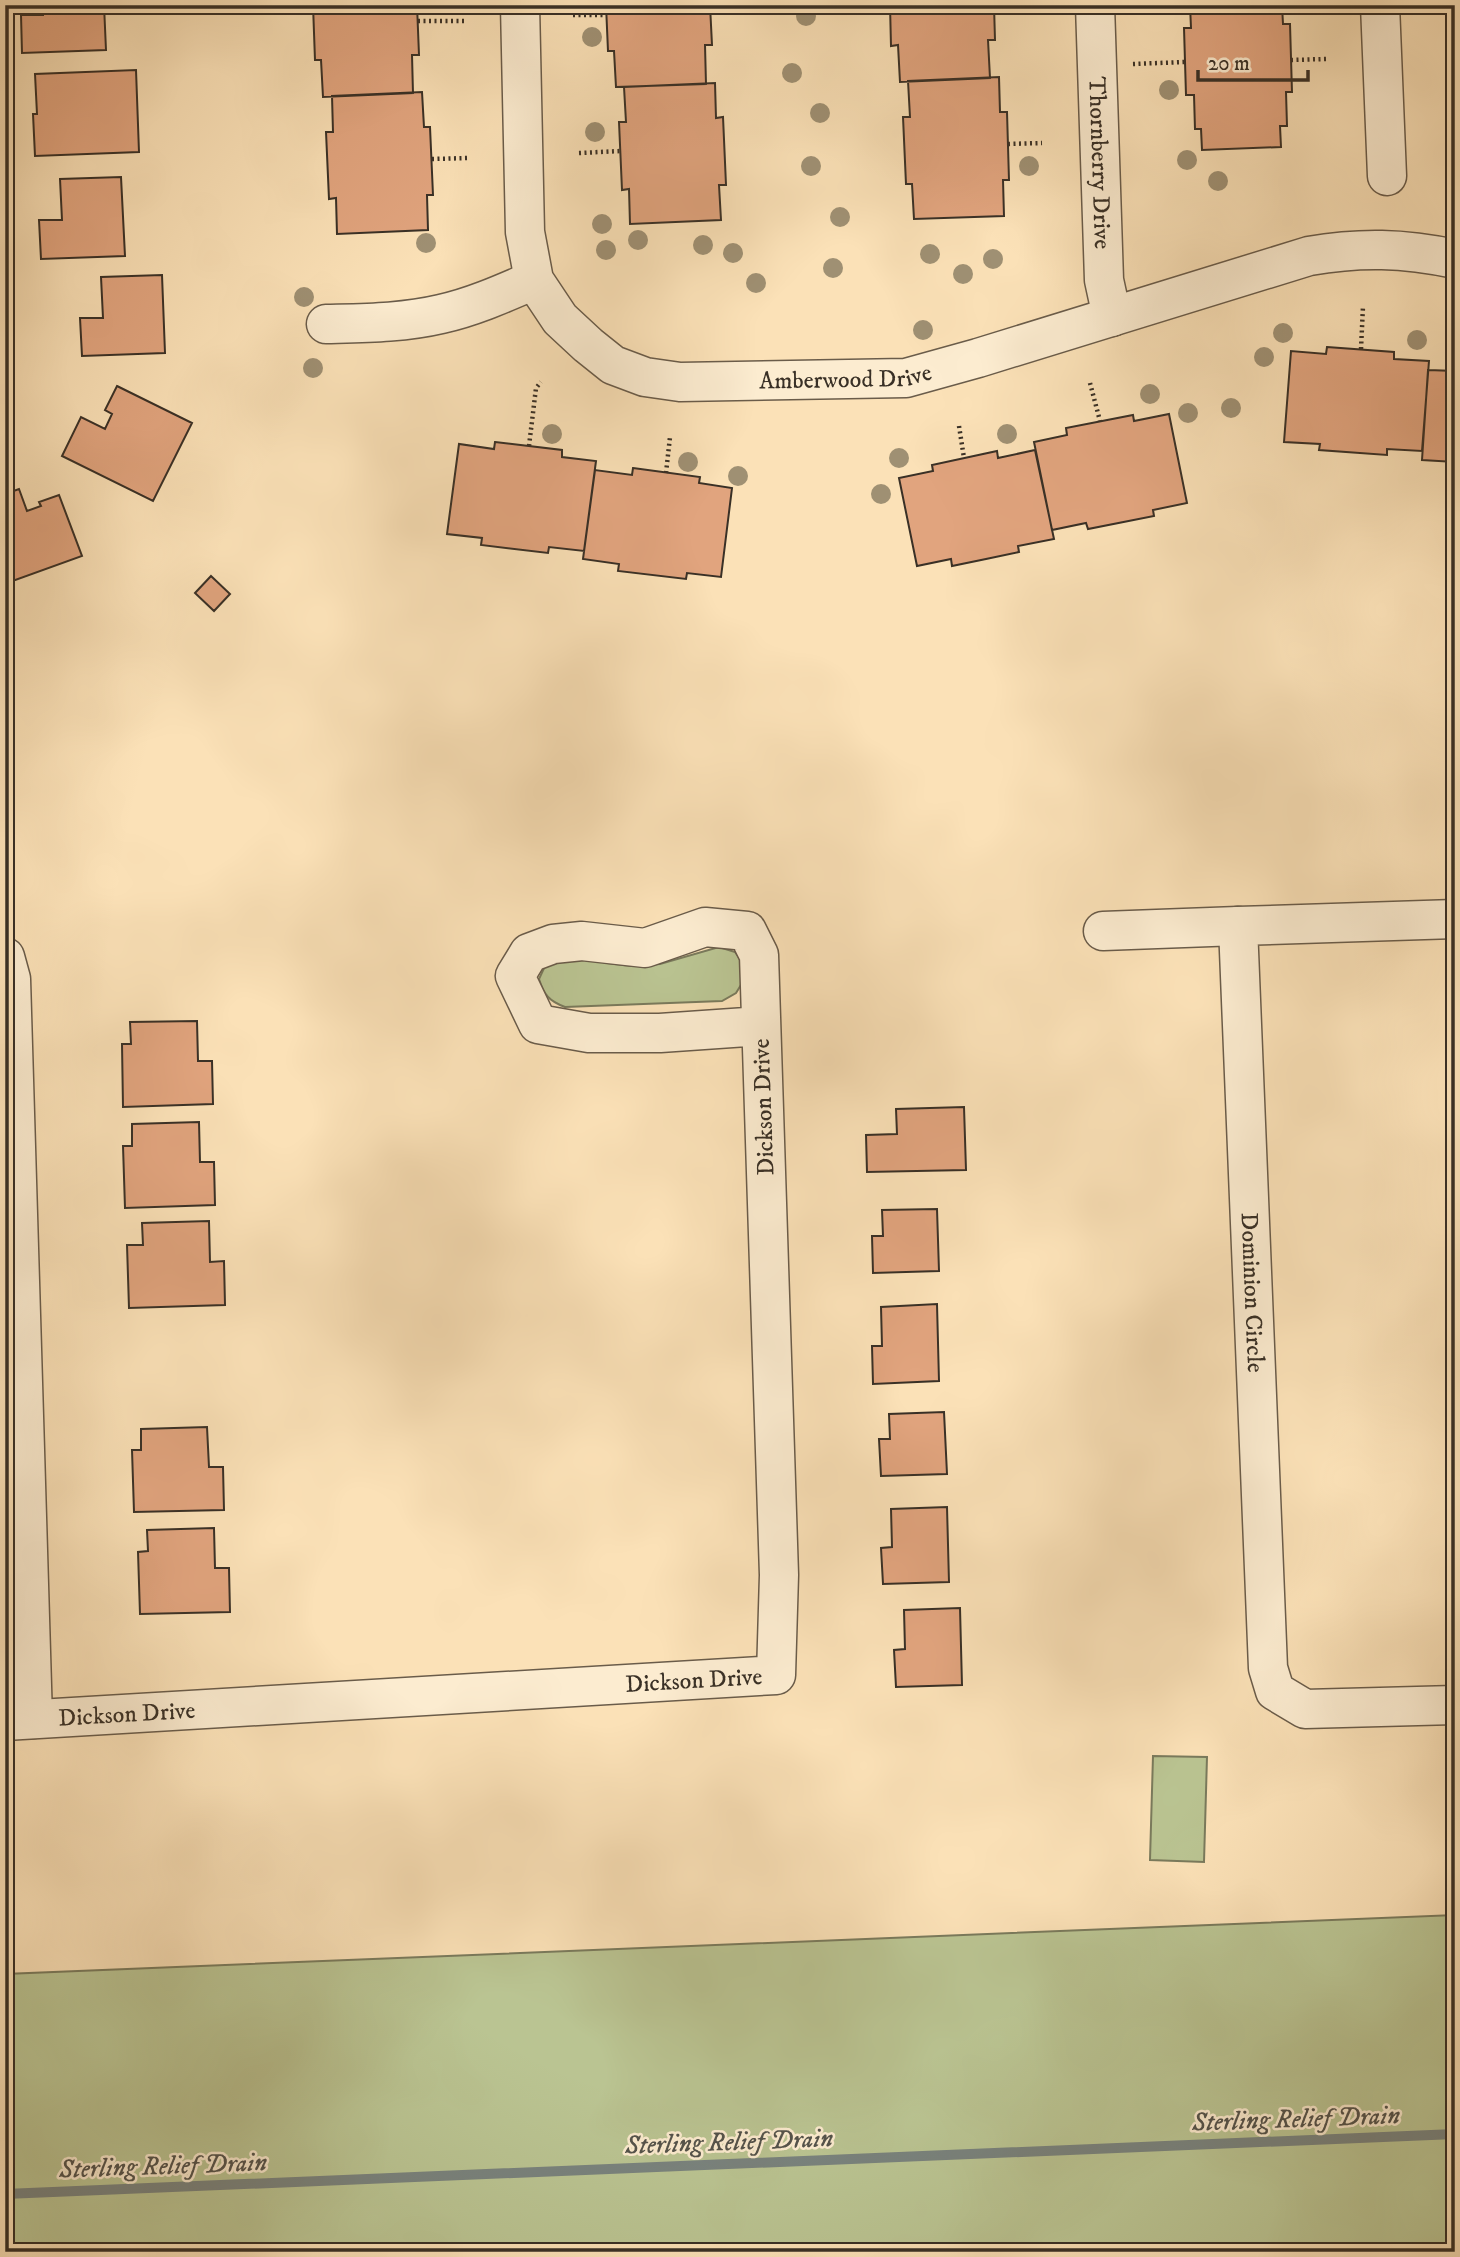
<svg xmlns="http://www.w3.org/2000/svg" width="1460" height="2257" font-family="'IM FELL DW Pica',serif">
<rect width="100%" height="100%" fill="#fbe1b7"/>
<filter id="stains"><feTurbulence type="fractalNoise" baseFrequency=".00286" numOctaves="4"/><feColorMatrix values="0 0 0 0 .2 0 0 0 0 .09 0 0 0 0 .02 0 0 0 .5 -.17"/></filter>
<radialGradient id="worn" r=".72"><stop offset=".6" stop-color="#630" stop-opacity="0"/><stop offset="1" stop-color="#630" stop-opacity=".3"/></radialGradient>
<path fill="#bac492" stroke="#7a7a5c" stroke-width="2" d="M719,947L735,952L743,963L744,980L736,993L722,1001L565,1007C549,1001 544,995 539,979L545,966L555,956L587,958L607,963L631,966L660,964Z
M1153,1756L1207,1757L1204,1862L1150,1860Z
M1455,1915V2252H5V1974Z"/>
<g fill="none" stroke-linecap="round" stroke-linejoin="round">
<path stroke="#79837e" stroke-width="10" d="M5,2194L1455,2134"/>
</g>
<path fill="#e1a47e" stroke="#393026" stroke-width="2" d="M43,5H104L106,50L22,53L21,15H43Z
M313,5H417L419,55H412L413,93L323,97L321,60H315Z
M606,5H710L712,45H705L706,84L616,87L614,51H608Z
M890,5H994L995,40H988L990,78L900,82L898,45L891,46Z
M1190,5H1282L1283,24H1290L1292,92H1286L1287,126H1280L1281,147L1202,150L1201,129H1195L1194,95H1186L1184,28H1191Z
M136,70L139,152L35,156L33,114H37L35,74Z
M999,77L1000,112H1007L1009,180H1003L1004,216L914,219L912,184H906L903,117H910L908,81Z
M715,83L716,118L723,117L726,185H719L721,220L630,224L629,189L622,190L619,122H626L624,87Z
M422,92L424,127H430L433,195H427L428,230L337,234L336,198L329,199L326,132H333L332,96Z
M121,177L125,256L41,259L39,220H62L60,179Z
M162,275L165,353L82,356L80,318H103L101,277Z
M1327,347L1394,352V359L1429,361L1422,451L1387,449V455L1319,450L1320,444L1284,442L1291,351L1326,354Z
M1428,370L1455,371V462L1422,460Z
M117,386L192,423L153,501L62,456L81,417L105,429L112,414L105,410Z
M1169,414L1187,503L1153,510L1154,516L1088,529L1086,523L1052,530L1034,442L1067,435L1066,428L1133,415L1134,421Z
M495,442L562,450V457L596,461L584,551L549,547L548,553L481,545L482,538L447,534L459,444L494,449Z
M1035,450L1054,539L1018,546L1019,552L986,559L952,566L951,559L917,566L899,478L933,471L932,465L997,451L998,458Z
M633,468L700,477L699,483L732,488L721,577L687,573L686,579L618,571L619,564L583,559L595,470L632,475Z
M19,489L27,511L41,506L39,502L59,495L82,556L7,583L5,578V494Z
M211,576L230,594L214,611L195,593Z
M197,1021L198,1061H212L213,1104L123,1107L122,1044H131L130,1022Z
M964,1107L966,1170L867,1172L866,1135L897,1134L896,1109Z
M199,1122L200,1162H214L215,1205L125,1208L123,1146H132V1124Z
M937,1209L939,1271L873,1273L872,1236H883L882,1210Z
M209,1221L210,1262L224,1261L225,1305L129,1308L127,1245H143L142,1223Z
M937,1304L939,1381L873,1384L872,1346H882L881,1307Z
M944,1412L947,1474L881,1476L879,1439H890L889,1414Z
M207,1427L209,1467H223L224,1510L134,1512L132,1450H141V1429Z
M947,1507L949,1582L883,1584L881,1548L892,1547L891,1509Z
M214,1528L215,1568H229L230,1612L140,1614L138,1552L148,1551L147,1530Z
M960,1608L962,1685L896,1687L894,1650L905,1649L904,1610Z"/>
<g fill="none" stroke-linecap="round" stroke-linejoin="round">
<defs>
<g id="minor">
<path id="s1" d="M520,5L525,232L534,280L560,319L588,345L613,365L645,377L680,382L906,378L978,358L1309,256C1361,247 1403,248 1455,259"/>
<path id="s2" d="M1095,5L1104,280L1112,317"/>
<path d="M1380,5L1387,176"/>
<path d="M326,324C364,323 403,323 441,314C473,307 504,293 534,280"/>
<path id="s3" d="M1455,919L1238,926L1268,1668L1275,1691L1305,1709L1455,1705"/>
<path d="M1103,931L1238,926"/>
<path d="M5,957L11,979L33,1719"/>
<path id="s4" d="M5,1721L776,1675L779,1575L759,955L747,931L705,927L645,948L582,941L553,944L529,953L515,976L538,1024L589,1033H660L761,1026"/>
</g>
</defs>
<use href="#minor" stroke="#6a5c4a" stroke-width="41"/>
<path stroke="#393026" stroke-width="4.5" stroke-dasharray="2 3.5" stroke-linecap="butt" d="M994,7L1038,6
M573,15H607
M418,21H464
M1291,60L1326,59
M1133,64L1185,62
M1008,144L1042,143
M579,153L621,151
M432,159L469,158
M1361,349L1363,306
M1090,383L1100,421
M959,426L964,458
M529,446L536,388L541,382
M666,473L670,437"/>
<use href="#minor" stroke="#fcecd0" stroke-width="38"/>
</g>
<g fill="#9f9073">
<circle cx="806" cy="16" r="10"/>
<circle cx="592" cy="37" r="10"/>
<circle cx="792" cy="73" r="10"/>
<circle cx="1169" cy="90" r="10"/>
<circle cx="820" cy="113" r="10"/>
<circle cx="595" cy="132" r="10"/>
<circle cx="1187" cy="160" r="10"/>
<circle cx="811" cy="166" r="10"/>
<circle cx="1029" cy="166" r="10"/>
<circle cx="1218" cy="181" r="10"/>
<circle cx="840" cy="217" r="10"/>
<circle cx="602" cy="224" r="10"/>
<circle cx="638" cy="240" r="10"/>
<circle cx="426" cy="243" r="10"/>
<circle cx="703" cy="245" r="10"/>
<circle cx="606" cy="250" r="10"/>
<circle cx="733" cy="253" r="10"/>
<circle cx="930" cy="254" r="10"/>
<circle cx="993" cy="259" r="10"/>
<circle cx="833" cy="268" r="10"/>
<circle cx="963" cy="274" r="10"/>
<circle cx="756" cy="283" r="10"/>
<circle cx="304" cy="297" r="10"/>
<circle cx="923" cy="330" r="10"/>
<circle cx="1283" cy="333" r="10"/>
<circle cx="1417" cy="340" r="10"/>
<circle cx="1264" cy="357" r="10"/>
<circle cx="313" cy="368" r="10"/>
<circle cx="1150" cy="394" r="10"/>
<circle cx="1231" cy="408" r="10"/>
<circle cx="1188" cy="413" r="10"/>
<circle cx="552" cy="434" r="10"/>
<circle cx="1007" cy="434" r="10"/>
<circle cx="899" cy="458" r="10"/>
<circle cx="688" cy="462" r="10"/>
<circle cx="738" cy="476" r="10"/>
<circle cx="881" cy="494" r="10"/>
</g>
<g text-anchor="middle" stroke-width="5" stroke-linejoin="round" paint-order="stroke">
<g font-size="24" fill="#393026" stroke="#fcecd0">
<text dy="8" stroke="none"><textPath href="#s2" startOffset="158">Thornberry Drive</textPath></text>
<text dy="8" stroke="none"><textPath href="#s1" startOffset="628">Amberwood Drive</textPath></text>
<text transform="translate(763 1107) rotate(-92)" y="8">Dickson Drive</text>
<text dy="8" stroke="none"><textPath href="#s3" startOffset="584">Dominion Circle</textPath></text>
<text dy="8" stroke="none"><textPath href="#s4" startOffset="690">Dickson Drive</textPath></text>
<text dy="8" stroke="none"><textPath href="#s4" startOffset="122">Dickson Drive</textPath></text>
</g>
<g font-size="26" font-style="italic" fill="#54534b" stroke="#fcecd0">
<text transform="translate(1296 2118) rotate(-2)" y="9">Sterling Relief Drain</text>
<text transform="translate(729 2141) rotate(-2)" y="9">Sterling Relief Drain</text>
<text transform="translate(163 2165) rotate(-2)" y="9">Sterling Relief Drain</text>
</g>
</g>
<rect width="1460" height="2257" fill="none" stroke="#fbe1b7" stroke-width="28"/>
<rect x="7" y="7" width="1446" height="2243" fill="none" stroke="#393026" stroke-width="3.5"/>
<rect x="14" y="14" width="1432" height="2229" fill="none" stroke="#393026" stroke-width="2"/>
<path d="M1198 70v10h110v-10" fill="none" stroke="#393026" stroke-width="3.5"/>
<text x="1208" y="70" font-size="21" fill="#393026" stroke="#fcecd0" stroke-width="5" paint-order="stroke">20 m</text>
<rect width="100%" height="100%" filter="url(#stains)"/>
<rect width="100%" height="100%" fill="url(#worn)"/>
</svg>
